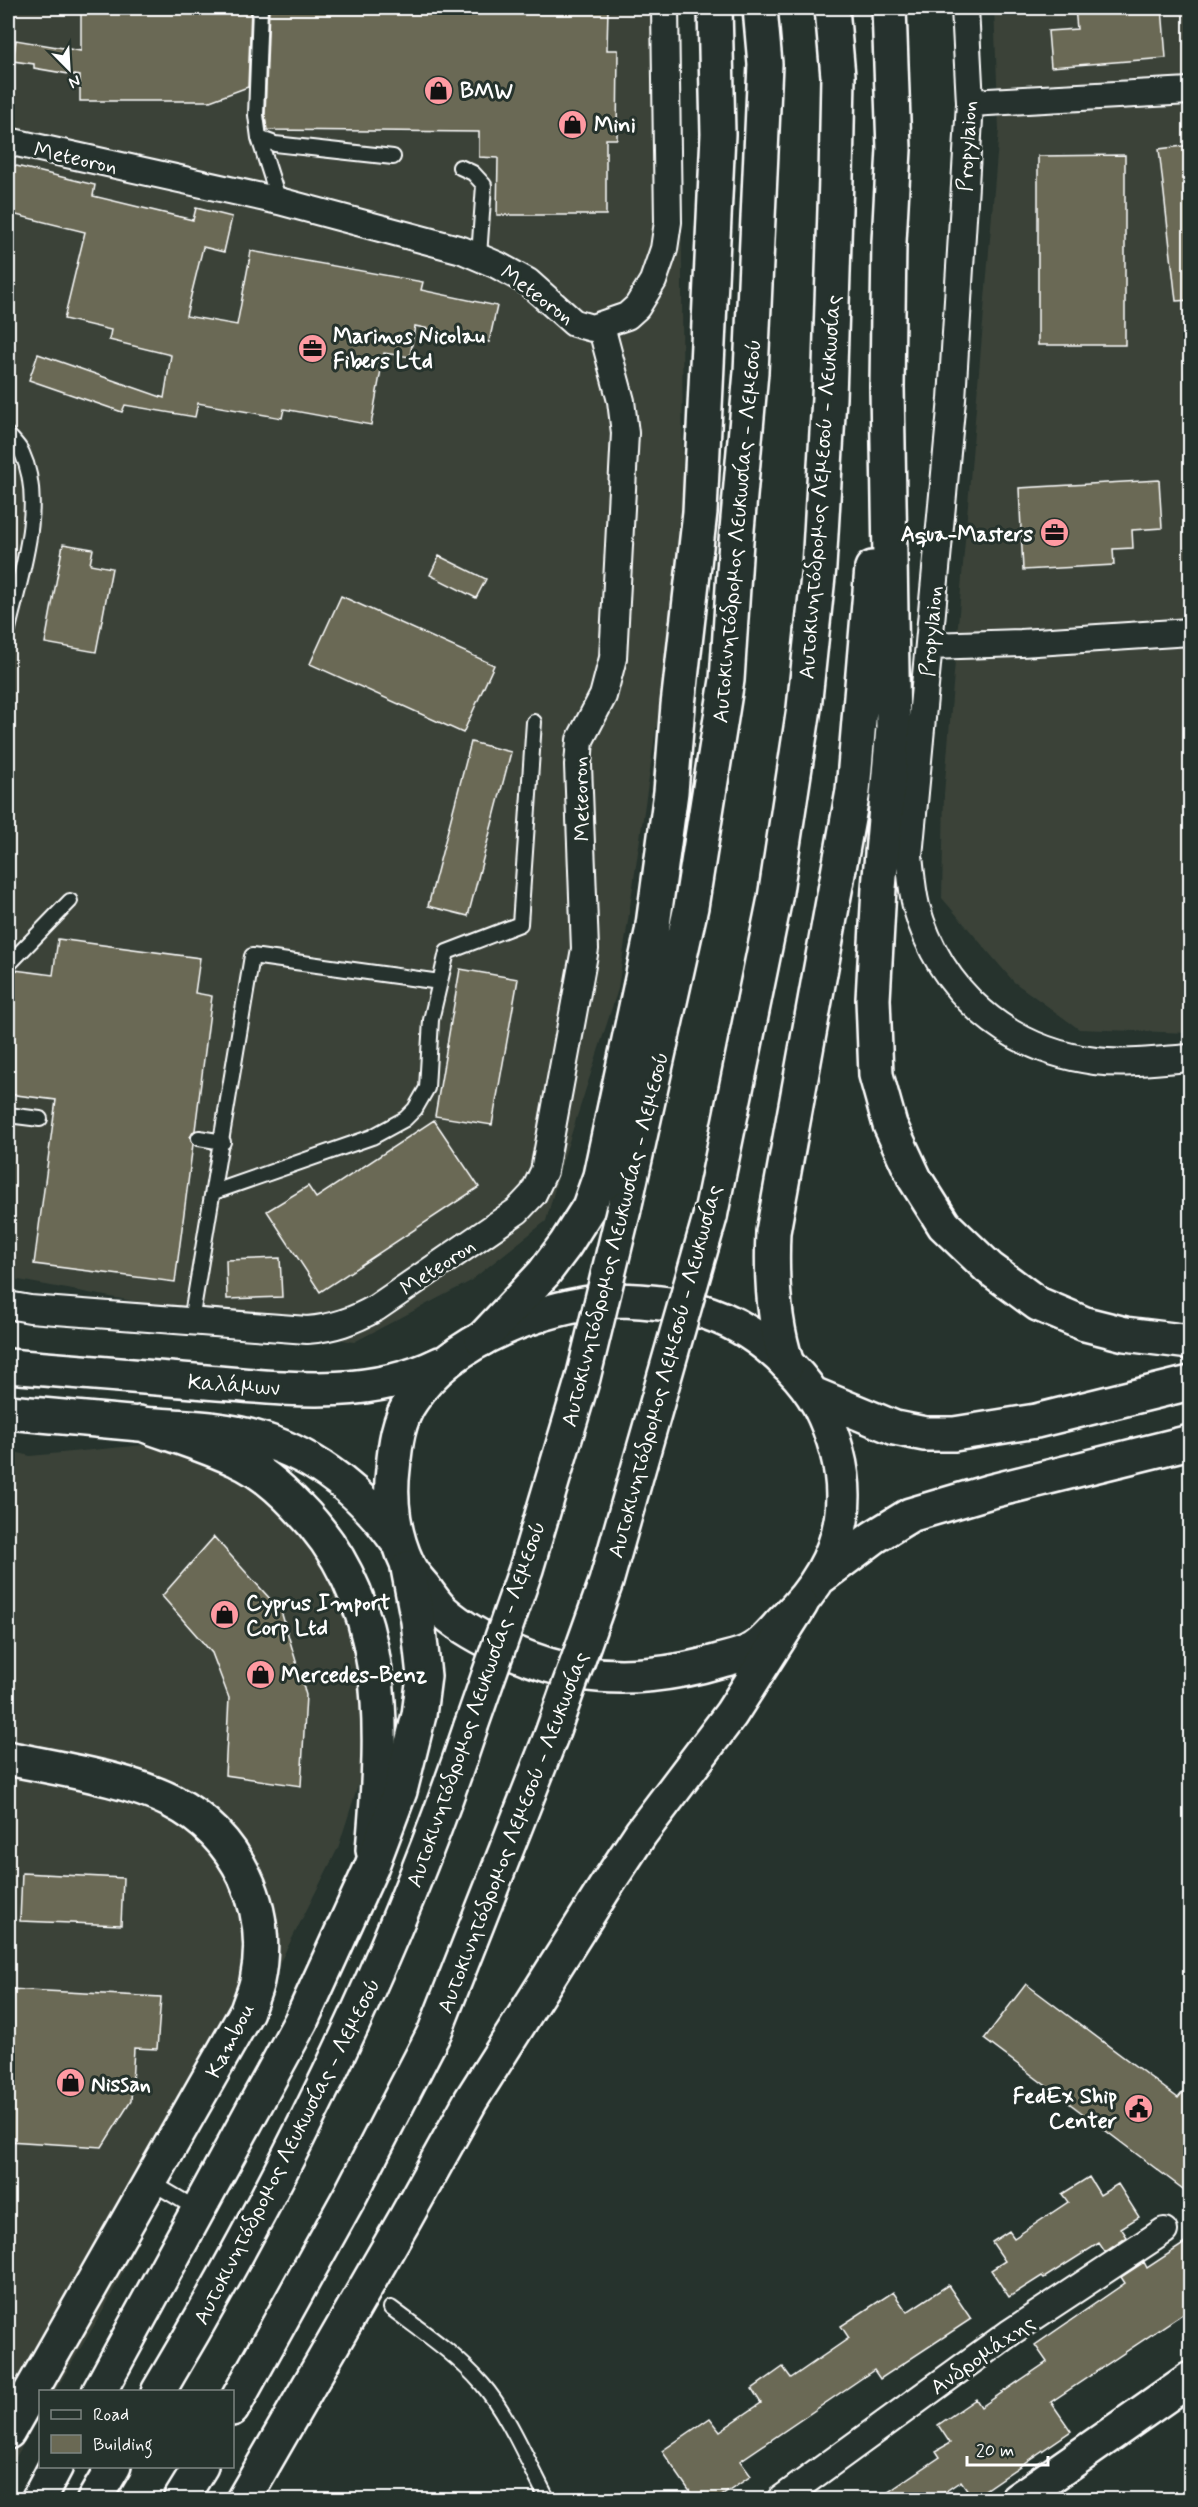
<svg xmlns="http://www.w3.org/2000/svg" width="1198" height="2507" font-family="Mynerve,sans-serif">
<rect width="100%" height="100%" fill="#26332d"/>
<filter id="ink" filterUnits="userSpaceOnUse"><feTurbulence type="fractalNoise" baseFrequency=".0167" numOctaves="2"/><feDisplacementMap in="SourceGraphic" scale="12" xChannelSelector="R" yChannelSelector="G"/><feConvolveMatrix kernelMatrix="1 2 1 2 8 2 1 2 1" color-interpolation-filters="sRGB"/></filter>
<g filter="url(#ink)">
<path fill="#3a4339" d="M8,8H681L683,544L618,989L562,1163L546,1221L469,1282L354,1342L8,1278Z
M994,8H1190V1033L1079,1029L1014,982L942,898L944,794L999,130Z
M175,1442L323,1530L387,1695L338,1848L104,2309L55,2391L40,2392V2415L8,2471V1450L30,1456Z"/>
<path fill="#6a6954" stroke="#fff" stroke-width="1.5" d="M81,8H251L248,87L210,101H80V76L34,68V64L13,61L16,40L81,51Z
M269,8H608L607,50H618L617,139H606V215H497L498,158L479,157V132L267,130L265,115Z
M1075,8H1162L1166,58L1051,67L1048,31L1077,29Z
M1191,145V300L1176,301L1159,149Z
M1125,155V345H1038V156Z
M8,164L95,185L93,196L193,220L196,208L232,217L224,252L203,247L186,316L237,325L251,251L423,282L421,290L497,306L489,342L415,326L410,357L384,353L371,425L284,409L282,418L198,403L195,417L125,405L122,412L29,380L38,354L164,398L171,355L109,340L111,330L64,319L85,232L8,213Z
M1159,480L1162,528L1132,530L1133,548L1113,549L1114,565L1023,570L1019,488Z
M63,544L93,549L90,564L112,568L96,652L45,643Z
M439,556L486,579L476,598L430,575Z
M341,596L494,665L463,733L310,664Z
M471,742L511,752L468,916L428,906Z
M58,939L200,958L195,993L212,996L195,1130L190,1137L193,1144L175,1282L34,1264L56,1100L8,1094V1013L13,972L15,970L53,975Z
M460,969L518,979L492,1125L435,1116Z
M434,1120L479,1187L320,1292L267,1211L308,1186L316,1198Z
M280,1258L282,1297L227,1299L226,1260Z
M214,1537L281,1611L306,1695L301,1786L225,1775L229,1698L212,1653L162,1596Z
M22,1873L123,1878L121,1925L20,1921Z
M1026,1984L1178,2098L1191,2082V2195L984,2039Z
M8,1989L161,1997L157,2049L134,2048L131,2101L102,2147L8,2141Z
M1089,2177L1100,2195L1118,2184L1139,2217L1121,2228L1127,2237L1105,2252L1099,2243L1044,2278L1042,2276L1009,2297L991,2270L1005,2261L992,2242L1009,2231L1014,2238L1068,2202L1062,2194Z
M1191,2239V2308L1051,2402L1071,2431L973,2498L961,2481L934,2499H878L940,2457L936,2451L950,2443L938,2425L976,2399L981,2407L1047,2362L1035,2345L1125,2283L1121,2277L1144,2262L1147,2268Z
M948,2285L971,2319L880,2379L874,2370L740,2461L751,2476L717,2499H695L662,2451L710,2418L720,2431L761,2403L752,2389L783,2367L791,2378L849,2338L841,2326L893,2292L907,2312Z"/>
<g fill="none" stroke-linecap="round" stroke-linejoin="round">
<defs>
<path id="lane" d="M260,8L256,115L259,138L279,201
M259,138L275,144L393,157
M460,167L473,173L484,185L479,256
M8,435C12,440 19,446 22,453C46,504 20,577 8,629
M8,965L70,901
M8,1115L40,1119
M199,1138L223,1142
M214,1192L372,1137L405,1119L415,1109L427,1088L431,1020L447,952L520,924L534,722
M191,1321L252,956L440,982
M151,2182L190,2205
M391,2308C423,2332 456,2354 482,2384C509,2415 528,2463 548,2500"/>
<path id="street" d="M965,8L970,103L952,399L909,856C911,873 912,890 916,906C940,992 1007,1050 1095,1061C1126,1065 1159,1060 1190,1058
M970,103L1190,91
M8,141L279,201L462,250L497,265L528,282L574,323L592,328L627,316L637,307L653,281L664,249L668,222L665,8
M929,646L1021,643L1190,632
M8,1305L30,1309L307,1330C333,1328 353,1321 376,1308L517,1211L533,1194L544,1171L585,949L578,765L580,740L603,696L613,658L625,433L621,401L601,326
M780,2500L1011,2332L1164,2231"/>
<path id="secondary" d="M8,1758C58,1769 125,1778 171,1801C238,1835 272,1908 257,1981C255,1991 250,2001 247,2011L8,2432
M1017,2500L1190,2379"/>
<path id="primary" d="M613,1300C686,1301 739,1313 791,1368C802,1379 811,1391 819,1405C859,1485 850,1557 784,1620C774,1630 763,1645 750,1651C741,1656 729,1658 719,1661C676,1674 626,1680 582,1673C539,1666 477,1641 444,1612C436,1605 430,1595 423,1586C418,1580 411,1573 408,1565C394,1536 389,1501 393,1469C395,1446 398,1419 412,1400C452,1338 542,1307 613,1300Z
M8,1366C70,1371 132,1376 194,1381C276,1387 363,1402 440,1364
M813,1394L895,1428L925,1434H954L1036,1421L1190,1383
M8,1412C52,1416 96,1420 140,1424C181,1427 224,1427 263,1440C318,1457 363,1494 396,1540
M139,1423C171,1435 206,1445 237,1460C260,1470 281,1489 298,1507C391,1600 384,1728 373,1850
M822,1576L874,1537L910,1515L988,1492L1190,1442"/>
<path id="highway" d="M889,8L894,149L889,242L887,387L893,728L879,888L873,999L876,1075L890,1125L915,1179L944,1225L989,1268L1038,1304L1085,1324L1125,1334L1190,1342
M624,1209L691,907L727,680L736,541L751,372L765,64L760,8
M710,1217L775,898L804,708L819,567L829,398L836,178L838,76L832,8
M482,1339L544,1273L565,1245L589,1207L600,1176L652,932L671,792L678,705L700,512L718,134L715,8
M787,1364C773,1322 771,1277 773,1232L853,791L872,568
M99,2392L301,2021L371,1868L400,1791L419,1715L424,1676L418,1621L408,1568
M158,2392C283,2182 394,1957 471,1726
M232,2409L351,2194L435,2031L551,1736
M38,2500L56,2466
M94,2500L114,2466
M180,2500L201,2466
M243,2500L405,2219L471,2100L606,1886L641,1833L731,1714L801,1604"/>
</defs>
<use href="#lane" stroke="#fff" stroke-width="18"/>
<use href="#street" stroke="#fff" stroke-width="30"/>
<use href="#secondary" stroke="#fff" stroke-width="38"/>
<use href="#primary" stroke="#fff" stroke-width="38"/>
<use href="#highway" stroke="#fff" stroke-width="38"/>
<use href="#lane" stroke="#26332d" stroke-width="14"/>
<use href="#street" stroke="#26332d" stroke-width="26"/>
<use href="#secondary" stroke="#26332d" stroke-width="33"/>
<use href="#primary" stroke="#26332d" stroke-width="33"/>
<use href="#highway" stroke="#26332d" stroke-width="33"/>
<defs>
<path id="highway-bridge" d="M471,1726L526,1569L583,1378L624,1209
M551,1736L606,1582L710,1217"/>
</defs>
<use href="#highway-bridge" stroke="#fff" stroke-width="38" stroke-linecap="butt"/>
<use href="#highway-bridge" stroke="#26332d" stroke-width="33"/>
</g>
</g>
<defs>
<symbol id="shop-disc" viewBox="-11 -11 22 22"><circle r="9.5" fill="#ff9aa2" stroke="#26332d"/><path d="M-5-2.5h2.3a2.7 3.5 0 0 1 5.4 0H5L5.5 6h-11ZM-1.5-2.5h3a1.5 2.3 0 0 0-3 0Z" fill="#111"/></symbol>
<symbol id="office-disc" viewBox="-11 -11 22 22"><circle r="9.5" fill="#ff9aa2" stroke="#26332d"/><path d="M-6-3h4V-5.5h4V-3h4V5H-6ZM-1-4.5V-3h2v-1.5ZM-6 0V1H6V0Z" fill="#111"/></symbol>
<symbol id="civic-disc" viewBox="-11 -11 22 22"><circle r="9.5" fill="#ff9aa2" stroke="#26332d"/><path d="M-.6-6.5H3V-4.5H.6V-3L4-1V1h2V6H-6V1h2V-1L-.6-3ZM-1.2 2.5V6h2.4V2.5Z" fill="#111"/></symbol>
</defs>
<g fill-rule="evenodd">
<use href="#shop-disc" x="422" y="74" width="33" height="33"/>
<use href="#shop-disc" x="556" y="108" width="33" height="33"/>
<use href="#office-disc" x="296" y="332" width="33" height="33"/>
<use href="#office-disc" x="1038" y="516" width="33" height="33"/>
<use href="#shop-disc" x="208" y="1598" width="33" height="33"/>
<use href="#shop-disc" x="244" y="1658" width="33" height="33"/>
<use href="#shop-disc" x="54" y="2066" width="33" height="33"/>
<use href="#civic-disc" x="1122" y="2092" width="33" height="33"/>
</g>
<g text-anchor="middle" stroke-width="6" stroke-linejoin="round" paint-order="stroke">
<g font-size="22" font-weight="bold" fill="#fff" stroke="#26332d" text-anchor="start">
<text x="460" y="98">BMW</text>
<text x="594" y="132">Mini</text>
<text x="333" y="343">Marinos Nicolau<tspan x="333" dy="25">Fibers Ltd</tspan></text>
<text x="1033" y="541" text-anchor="end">Aqua-Masters</text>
<text x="246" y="1610">Cyprus Import<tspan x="246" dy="25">Corp Ltd</tspan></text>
<text x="281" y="1682">Mercedes-Benz</text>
<text x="91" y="2091">Nissan</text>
<text x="1117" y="2103" text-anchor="end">FedEx Ship<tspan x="1117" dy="25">Center</tspan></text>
</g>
<g font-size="22" fill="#fff" stroke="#26332d">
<text transform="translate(966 146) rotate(-87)" y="8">Propylaion</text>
<text transform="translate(76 157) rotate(12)" y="8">Meteoron</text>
<text transform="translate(538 294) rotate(36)" y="8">Meteoron</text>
<text transform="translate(819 487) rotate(-86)" y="8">Αυτοκινητόδρομος Λεμεσού - Λευκωσίας</text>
<text transform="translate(736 531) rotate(-85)" y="8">Αυτοκινητόδρομος Λευκωσίας - Λεμεσού</text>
<text transform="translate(930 631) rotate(-85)" y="8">Propylaion</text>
<text transform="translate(580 799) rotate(-92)" y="8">Meteoron</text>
<text transform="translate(614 1239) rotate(-76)" y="8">Αυτοκινητόδρομος Λευκωσίας - Λεμεσού</text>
<text transform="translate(437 1266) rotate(-34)" y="8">Meteoron</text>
<text transform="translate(664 1371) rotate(-75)" y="8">Αυτοκινητόδρομος Λεμεσού - Λευκωσίας</text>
<text transform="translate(234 1384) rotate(4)" y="8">Καλάμων</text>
<text transform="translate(475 1704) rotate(-71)" y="8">Αυτοκινητόδρομος Λευκωσίας - Λεμεσού</text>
<text transform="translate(512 1832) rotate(-69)" y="8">Αυτοκινητόδρομος Λεμεσού - Λευκωσίας</text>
<text transform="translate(229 2040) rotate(-63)" y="8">Kambou</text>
<text transform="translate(286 2151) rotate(-63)" y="8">Αυτοκινητόδρομος Λευκωσίας - Λεμεσού</text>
<text transform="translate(982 2354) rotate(-35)" y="8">Ανδρομάχης</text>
</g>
</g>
<rect width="1198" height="2507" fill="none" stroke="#26332d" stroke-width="30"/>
<rect x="15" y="15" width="1168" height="2477" fill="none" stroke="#fff" stroke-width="2" filter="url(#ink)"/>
<rect x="39" y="2390" width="195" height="78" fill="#26332d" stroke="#7d8581" stroke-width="1.5"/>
<rect x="51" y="2410" width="30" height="9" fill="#26332d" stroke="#7d8581" stroke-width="1.5"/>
<text x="93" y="2420" font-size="18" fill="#ffffff">Road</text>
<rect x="51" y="2435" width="30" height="18" fill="#6a6954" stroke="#7d8581" stroke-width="1.5"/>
<text x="93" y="2450" font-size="18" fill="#ffffff">Building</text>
<g transform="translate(69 69) rotate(156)" stroke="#26332d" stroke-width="4.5" paint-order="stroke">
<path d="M0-4.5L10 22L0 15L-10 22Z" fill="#ffffff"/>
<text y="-9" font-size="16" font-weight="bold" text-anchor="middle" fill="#ffffff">N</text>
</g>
<path d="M967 2456v9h81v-9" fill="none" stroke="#ffffff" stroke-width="3"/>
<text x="976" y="2456" font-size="18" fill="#ffffff" stroke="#26332d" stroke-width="4.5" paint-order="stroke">20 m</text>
</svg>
